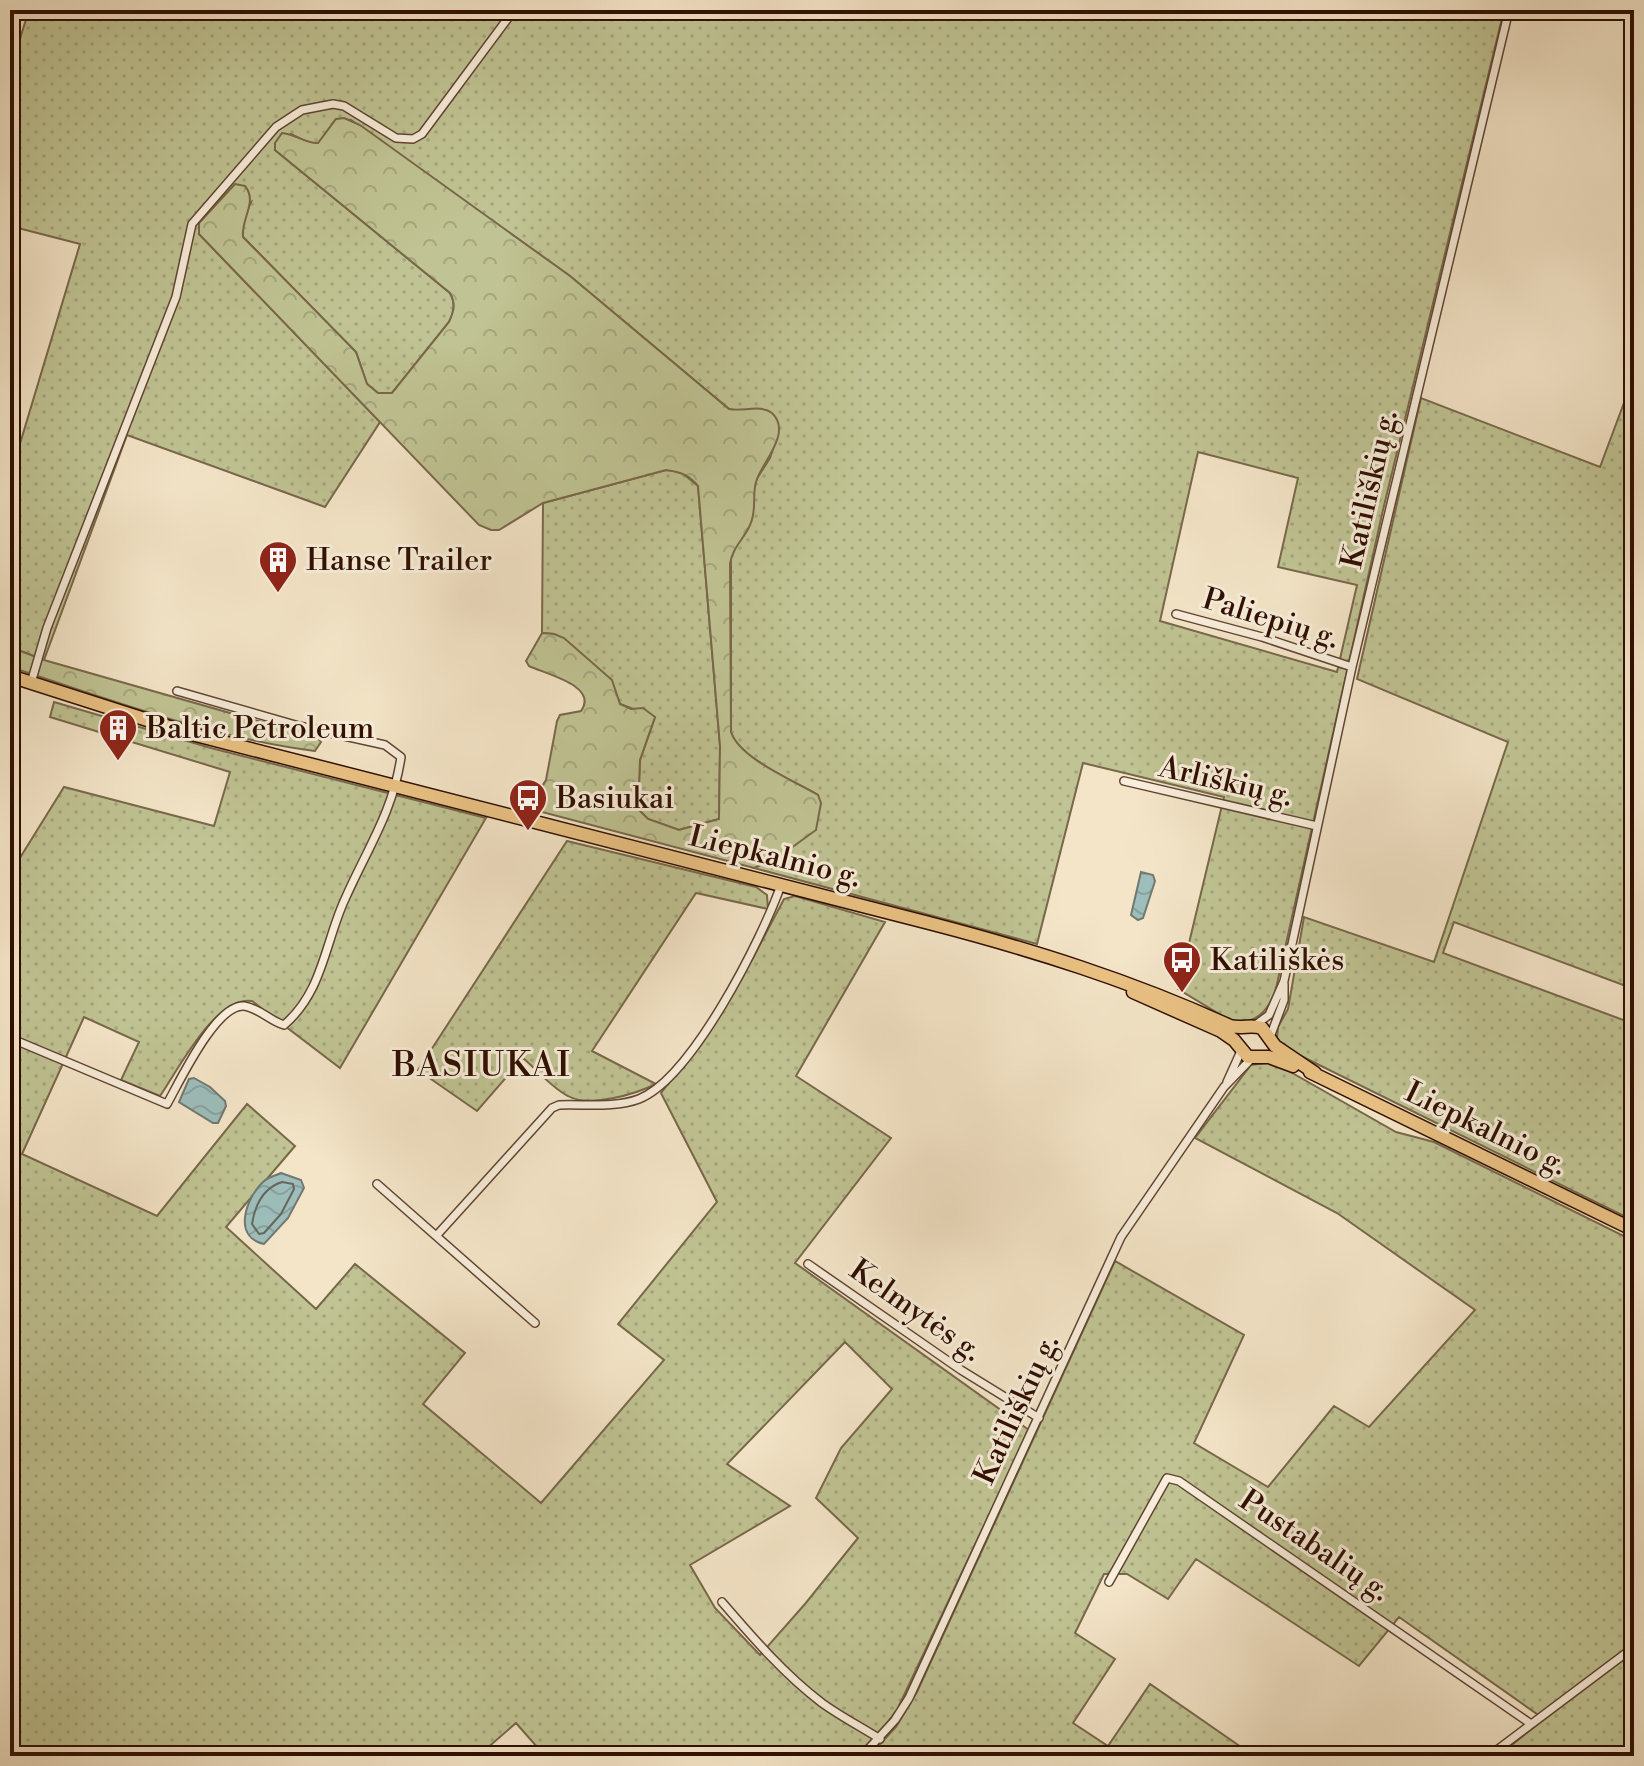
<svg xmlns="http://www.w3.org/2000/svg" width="1644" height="1766" font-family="'Libre Bodoni',serif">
<defs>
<pattern id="grass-dots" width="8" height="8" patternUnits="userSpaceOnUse" patternTransform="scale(2)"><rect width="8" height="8" fill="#c0c393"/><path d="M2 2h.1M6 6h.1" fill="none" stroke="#a5a67d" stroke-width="1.8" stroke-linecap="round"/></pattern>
<pattern id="forest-crowns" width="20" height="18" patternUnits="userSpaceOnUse" patternTransform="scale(2)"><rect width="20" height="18" fill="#c0c393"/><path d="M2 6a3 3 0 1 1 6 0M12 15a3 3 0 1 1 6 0" fill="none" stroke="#a5a67d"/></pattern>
<pattern id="water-waves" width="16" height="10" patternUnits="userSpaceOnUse" patternTransform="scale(2)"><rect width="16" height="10" fill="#9dbebb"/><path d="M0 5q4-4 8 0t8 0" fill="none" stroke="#88a29f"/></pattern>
</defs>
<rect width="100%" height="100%" fill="#f4e5c8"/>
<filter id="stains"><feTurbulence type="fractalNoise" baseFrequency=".0025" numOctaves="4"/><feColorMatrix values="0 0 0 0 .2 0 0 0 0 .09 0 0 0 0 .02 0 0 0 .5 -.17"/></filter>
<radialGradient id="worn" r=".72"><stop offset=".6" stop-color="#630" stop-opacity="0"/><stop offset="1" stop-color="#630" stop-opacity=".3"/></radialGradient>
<path fill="url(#grass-dots)" stroke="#78684a" stroke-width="2" fill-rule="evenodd" d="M29,10H272L288,16L291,10H1504L1383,510L1275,993C1266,1013 1257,1022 1234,1023L1178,989L1224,797L1083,763L1037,944L754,868L780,856L818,795C794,781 739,758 731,732V555L739,541L756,480L770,458L778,432L748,410L739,411L729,409L570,276L351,120L336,119L319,143L311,144L291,134L275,150L450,293C456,304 454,311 449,322L392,393H378L367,384L356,352L243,237L241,225L251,202L199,234L380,422L325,507L127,435L44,660L10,647V477L80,244L10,226V64H12ZM1198,452L1298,478L1278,567L1357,585L1337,672L1160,621Z
M1634,376V989L1454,922L1443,953L1634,1024V1221L1301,1056L1283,1046L1277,1038L1278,1027L1288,1009L1304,917L1434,962L1508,742L1357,679L1421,398L1600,467Z
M666,470L681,472L698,486L720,746L719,819L679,830L648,819L638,809L640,760L655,717L620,704L611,680L564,639L554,634L542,633L543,503Z
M54,702L211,748L486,818L340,1068L252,1001C216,995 178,1070 160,1096L121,1080L139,1042L84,1017L22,1154L157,1216L247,1104L295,1146L226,1227L316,1309L355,1264L465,1353L423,1404L541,1503L664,1360L618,1324L717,1202L661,1093L710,1031L755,954L784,899L795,896L885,922L796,1076L891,1138L795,1263L1029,1430L898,1708L883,1729L856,1756H545L516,1723L478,1756H10V869H13L64,787L214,826L230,772L50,717ZM845,1342L892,1389L841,1448L816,1498L858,1538L805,1604L760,1655L715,1608L690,1565L790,1506L727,1464Z
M567,841L756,887L767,895L768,909L696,893L592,1051L656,1084C636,1094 589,1108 568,1096C552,1088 537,1070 523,1058L477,1111L418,1070Z
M1273,1062L1396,1132L1434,1142L1634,1241V1756H1498L1544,1719L1399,1617L1359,1666L1196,1559L1168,1599L1127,1574H1104L1075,1633L1115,1659L1073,1723L1108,1746L1150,1684L1254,1756H869L896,1727L917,1692L1115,1261L1244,1335L1194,1443L1268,1487L1334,1406L1369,1427L1475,1310L1337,1213L1195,1138L1251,1065Z"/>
<path fill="url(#forest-crowns)" stroke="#78684a" stroke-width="2" d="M344,118L360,125L570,276L729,409C742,412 761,404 772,413C793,433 761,463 756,482C752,496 757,511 750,525C744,539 732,548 730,564L731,732C739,758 794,781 818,795L821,803L816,830L780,856L754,868L542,812L539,791L546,780L557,721L560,715L581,711C599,686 546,674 529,666L526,661L542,633L554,634L564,638L612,680L620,704L631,709L643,708L655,717L640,760L638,809L648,819L679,830L719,819L720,746L698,486C689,475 681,472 666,470L543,503L499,530H491L479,525L199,234V223L235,184L245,186C258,202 241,218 243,237L356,352L367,384L378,393H392L449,322C454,311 456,304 450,293L275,150V143L282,133C295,134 306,144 318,143L336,119Z
M10,647L44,660L318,738L321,742L315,751C211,738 109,699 10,667Z"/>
<path fill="url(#water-waves)" stroke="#717871" stroke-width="2" d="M1141,872L1153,875L1155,881L1143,918L1138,920L1131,915Z
M194,1078L210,1087L225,1101L226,1106L218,1123H213L179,1102L189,1079Z
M281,1173L301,1180L304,1188L288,1218L264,1244C232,1237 246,1198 263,1182C268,1177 275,1176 281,1173Z"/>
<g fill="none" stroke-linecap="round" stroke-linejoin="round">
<path stroke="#66665e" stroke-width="2" d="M282,1182L293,1184L294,1189L281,1214L264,1233L259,1234L252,1224C255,1205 263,1188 282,1182Z"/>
<defs>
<path id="minor" d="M1176,614L1262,637L1352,667
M31,683L47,628L176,297L192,224L276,127L302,110L333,104L344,106L396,138L413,139L422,134L514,10
M1124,781L1317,826
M1254,1026L1269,1015L1284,981L1352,667L1509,10
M1270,1037L1284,1000V984
M10,1038L167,1104C180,1081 216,1004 244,1006C259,1008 270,1021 284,1025C323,992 325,942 345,899C367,849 393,812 401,757L385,745L299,726L177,691
M1227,1082L1241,1051
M377,1184L535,1323
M437,1235L552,1108L559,1105C585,1104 615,1108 639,1099C692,1078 762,939 781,885
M808,1264L961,1370L1039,1418
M1109,1582L1167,1478L1179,1481L1531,1724
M722,1602C753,1638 784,1674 822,1703C840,1716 861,1727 880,1739
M862,1756L895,1720L909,1698L1121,1237L1224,1087L1252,1058
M1489,1756L1634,1647"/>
<path id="trunk" d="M10,676L188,733L929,923C1033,950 1132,981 1230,1026C1243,1029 1251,1024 1262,1028L1275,1046L1315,1073
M1133,992L1221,1031L1234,1040L1248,1057H1269L1293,1066
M1310,1072L1634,1230"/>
</defs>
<use href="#minor" stroke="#604433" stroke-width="10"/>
<use href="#trunk" stroke="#2f0e01" stroke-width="15"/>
<use href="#minor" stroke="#f8eedb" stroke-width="7"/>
<use href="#trunk" stroke="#eac284" stroke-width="12"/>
</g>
<defs>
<symbol id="building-pin" viewBox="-11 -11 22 30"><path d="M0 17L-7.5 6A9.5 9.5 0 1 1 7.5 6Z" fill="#8f2418" stroke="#f8eedb"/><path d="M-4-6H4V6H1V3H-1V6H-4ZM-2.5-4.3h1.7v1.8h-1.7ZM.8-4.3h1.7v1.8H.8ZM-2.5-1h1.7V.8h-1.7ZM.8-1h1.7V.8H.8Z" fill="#fff"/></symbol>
<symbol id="bus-pin" viewBox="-11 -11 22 30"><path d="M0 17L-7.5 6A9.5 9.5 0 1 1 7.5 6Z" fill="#8f2418" stroke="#f8eedb"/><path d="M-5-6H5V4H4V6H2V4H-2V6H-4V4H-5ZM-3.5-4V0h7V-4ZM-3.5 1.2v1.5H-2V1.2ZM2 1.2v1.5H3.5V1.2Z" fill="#fff"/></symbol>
</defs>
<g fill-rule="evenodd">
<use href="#building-pin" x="256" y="538" width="44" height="60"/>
<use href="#building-pin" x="96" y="706" width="44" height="60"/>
<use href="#bus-pin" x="506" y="776" width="44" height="60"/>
<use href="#bus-pin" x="1160" y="938" width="44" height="60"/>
</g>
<g text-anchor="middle" stroke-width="6" stroke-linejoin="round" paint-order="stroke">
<g font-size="30" fill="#2f0e01" stroke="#f8eedb">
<text transform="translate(1369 489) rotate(-77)" y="10">Katiliškių g.</text>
<text transform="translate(1271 618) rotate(17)" y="10">Paliepių g.</text>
<text transform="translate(1226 781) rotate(13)" y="10">Arliškių g.</text>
<text transform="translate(775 856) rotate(14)" y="10">Liepkalnio g.</text>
<text transform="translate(1486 1128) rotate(26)" y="10">Liepkalnio g.</text>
<text transform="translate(916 1310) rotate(35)" y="10">Kelmytės g.</text>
<text transform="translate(1016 1409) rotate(-65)" y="10">Katiliškių g.</text>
<text transform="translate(1315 1545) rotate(34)" y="10">Pustabalių g.</text>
</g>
<g font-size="30" fill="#2f0e01" stroke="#f8eedb" text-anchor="start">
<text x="306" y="570">Hanse Trailer</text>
<text x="146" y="738">Baltic Petroleum</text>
<text x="556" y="808">Basiukai</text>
<text x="1210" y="970">Katiliškės</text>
</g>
<g font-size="34" letter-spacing="2" fill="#2f0e01" stroke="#f8eedb">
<text x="482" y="1076">BASIUKAI</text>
</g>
</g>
<rect width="1644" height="1766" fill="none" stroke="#f4e5c8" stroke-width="40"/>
<rect x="12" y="12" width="1620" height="1742" fill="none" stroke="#2f0e01" stroke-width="4"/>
<rect x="20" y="20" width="1604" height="1726" fill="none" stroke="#2f0e01" stroke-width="2"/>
<rect width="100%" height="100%" filter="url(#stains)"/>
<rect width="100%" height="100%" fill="url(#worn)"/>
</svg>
